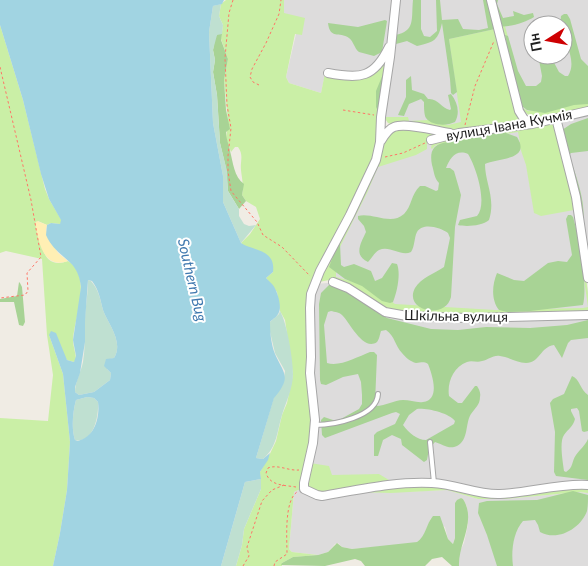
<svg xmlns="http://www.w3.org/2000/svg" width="588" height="566" font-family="Lato,sans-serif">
<rect width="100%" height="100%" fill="#f0ece4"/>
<path fill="#dddcdc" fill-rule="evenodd" d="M284,0H392L388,40L381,56L372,68L361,73L331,72L326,70L321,93L289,83L286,77L296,34L283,13Z
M397,0H489L501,57L518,114L507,125L480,126L459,130L388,123L383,113Z
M493,0H588V107L543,117L530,116L521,109ZM533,25H563V55H533Z
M588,114V262L560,126L563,121Z
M518,127L576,204L588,293V310L405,313L334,279L339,239L376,166L438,132Z
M327,283H333L384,313L510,320L566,319L588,317V483L493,493L394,483L348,475H331L310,463L311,305L316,284Z
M298,490L400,492L447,490L478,499H506L579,492L588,493V566H459V553L464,543L468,524L467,507L463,499L461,498L455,503V538L453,544L448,539L445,527L431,518L423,537L417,542L411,544L352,549L342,547L338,543L335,544L328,552L318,555L292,552L289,549L294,492Z"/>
<path fill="#caefa6" d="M226,0H284V13L305,18L302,35L295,34L286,77L289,83L321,93L325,73L364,76L389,52L375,156L310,295L313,409L305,491L298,490L294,492L289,549L292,552L318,555L293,557L282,563V566H236L242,545L244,529L261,489L260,472L267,460L276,441L282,415L287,403L293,375L285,320L280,311L277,292L266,278L273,272L241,243L250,234L260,219L256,207L246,201L242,195C244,184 242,180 241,170C240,161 244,155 238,147H235L231,152L226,138L228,121L224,80L228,59L221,39L223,25L219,16L221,4Z
M0,25L23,100L45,189L49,199L62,221L60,224L51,223L47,225L38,221C41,239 40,271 68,261C93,277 74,317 73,340C73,347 76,353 76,360L74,362L67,360L49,335L63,374L70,442L67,490L60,533L53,566H0V418L48,421L53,375L47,335L42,259L6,251L0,253Z
M499,26H505L519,77L523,108L528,111L588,100V107L543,117L530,116L521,109Z
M495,29L514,100L524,122L459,130L394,125L388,123L384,117H408L409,121L428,120L448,125L461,122L449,39Z
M550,123L554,125L576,204L588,293V310L586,312L433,316L405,313L384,308L334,279L319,282L388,133C400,128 409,127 421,130C427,132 432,135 438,134L437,136L427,141V149L416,155L378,167L367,193L333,261L336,270V277L365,285L380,292L395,304L495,310L583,308L588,307L574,210L541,216L534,213L526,165L518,142H520L518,132L436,145L432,149L431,148L432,143L437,140Z
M310,463L329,466L332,475L379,474L394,483L326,494L308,489L306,479Z
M428,483L494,496L549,492L564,488L588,487V493L579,492L506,499H478L447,490L391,493L357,492Z"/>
<path fill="#a8d395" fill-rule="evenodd" d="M413,0H421V29L424,36L430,37L437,31L436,0H440L442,20L458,19L463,29L479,30L488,28L483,0H489L495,29L449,39L457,92L453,95L451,93L450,79L442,23C438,40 435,42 417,46L407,41L396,44L379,113L376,107V91L383,74L393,38L395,35C416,31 411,19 413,0Z
M493,0H498L497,4L503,18L514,16L513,11L524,15L533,13L534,17C526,22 509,28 499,26Z
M564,14H567L570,19L581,59L588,66V104L574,105L545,113L527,110L523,107L518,100L505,35L508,36L518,71L526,86H536L541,82L542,76L538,55H550L559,72L565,76H568C578,61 563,42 563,25H560L561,16Z
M385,20L387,21L382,52L374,56L359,52C354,48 354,42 349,38C339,31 330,40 328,23L358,27Z
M218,33L222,34L221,40L228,59L224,80L226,110L230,129L226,132C226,139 229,144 230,151C233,162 234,177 244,184L242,195L246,201L239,209L228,191L226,168L220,143L217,95L213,72L215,60L213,50L215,38Z
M411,76L412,90L424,94L428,99C438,98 441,108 450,110L451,109L448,95L451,94C458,103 460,113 455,122C447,126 432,126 426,118C424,115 424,107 424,102L421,99L409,104L404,116L398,115L406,97V80Z
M588,118V151L571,153L569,155C575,173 588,206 582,225L562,130L571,124Z
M493,132L506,133L517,137C532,161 496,158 485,164C485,183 496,198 489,220C482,226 466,227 458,225L460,220L477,216C488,203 476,167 468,154C456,149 450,158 446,168H450L454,171L461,195L455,227L451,297C445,321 403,310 415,288C421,278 435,273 444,267L450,238L448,233C441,228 423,222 417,232C414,238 415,246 411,252C401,257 390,245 379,250C374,253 372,258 368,262C353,255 361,243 366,232L364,226L358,219V216C372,212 391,226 404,214C412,206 411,194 420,186H425L436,191L438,190L439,183C434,178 434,171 432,165C427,140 446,143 463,140C468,139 472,136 477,134C482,133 488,133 493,132Z
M568,215H571L573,217C579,237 588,285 583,305L530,311L507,312L499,310C491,300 492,285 497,273L514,280L524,281L548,263L558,261L567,262L572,255L566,219Z
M340,243L341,265L344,267L354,264L371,271L375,281L382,278L392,263L397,264C401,274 397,292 393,302L390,303L382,301L362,286L345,279L329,267L337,246Z
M19,282L20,283L22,287L25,322L23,326L19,325L14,302H0V299L17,296Z
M329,285H334L349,293L387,318L431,329L458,330L486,327L530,328L567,325L588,320V338L571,340L568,343L562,358L554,345C540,347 540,363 526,363C517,363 509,357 500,356C492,355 489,360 482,361C477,363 472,360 467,362C453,367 447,383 449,396L458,403H462L475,386H477C479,389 481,393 480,397C480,405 475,408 471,414C465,423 469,440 457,446C449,450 442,444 435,442L429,449L427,460L424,462L402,445L401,439L392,435L383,440L378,456H374V435L377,432L395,424L400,414L396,412L392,413L325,438L322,435L321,420L324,417L333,420H339L359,409L362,404V395L361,382L358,374L343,377L326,385L321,384L320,380L319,304L321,293ZM331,311C335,312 339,312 342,315C349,321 363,352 377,342C379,340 380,334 381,331L386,330C395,336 395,346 402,353C405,357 411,362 416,363C421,363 423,361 428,364C432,374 441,400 423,402C417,403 410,400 403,400C394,400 386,406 376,406L375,403L377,355L374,352H370C357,357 340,367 327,363L324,325L328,312ZM417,409C427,408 449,413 455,421L454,424L426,440C417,440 409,433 403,425L409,415Z
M572,376C580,379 580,390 588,395V431L584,432L582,431L579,411L577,408L571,409V411L575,419C573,427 568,429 564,435C559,442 563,463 564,471L566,472C574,467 571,462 576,455C580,449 585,446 588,439V480L556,476L554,472L555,432L550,403L553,399L564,394Z
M573,491L588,495C588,500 588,506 587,511C581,528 558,542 540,532L538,525L535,520L523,521C513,532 511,552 513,566H497L487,535L478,513L479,503L487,501L537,500Z
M461,498L463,499C477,521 458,544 459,566H452L442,557L432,559L425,566H365L361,561L355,559L325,566L281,565L282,563L293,557L318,555L328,552L337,543L342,547L352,549L417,542C426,536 426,524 433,516H440L448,539L453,544L455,538V503L457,500Z"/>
<path fill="#bfe0d1" d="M221,4L219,16L223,25L222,34L217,35L213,50L215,60L213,72L217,95L220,143L227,171L228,191L239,209V216L244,224L249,226L256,225L241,243L223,202V176L213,123L209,32L213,6Z
M88,280L91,281C99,290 100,299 103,310C108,324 124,342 114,358L110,359L107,369L111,373L110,380L94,392L79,395L75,392C75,382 81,372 83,362C85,349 85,336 85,323C85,308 88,295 88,280Z
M280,311C287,323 293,359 293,374C293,388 286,402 282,415C277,432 277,447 263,459L256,458L274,397L283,384L285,371L275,353L270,332V322L279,314Z
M87,397L94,398L98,402C99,415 94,444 75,440C71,428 73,411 76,400Z
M261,479V489L244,529L242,545L236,566H221L245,482Z"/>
<path fill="#ffefb4" d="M37,221L47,225L46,230L58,253L68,261C43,270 38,240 35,223Z"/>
<path fill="#a1d4e2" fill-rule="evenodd" d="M0,0H224L222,4L213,6L209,32L213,123L223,176V202L241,243C253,251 276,249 273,272L266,278C268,280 270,282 272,284C277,289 282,306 279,312C278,316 273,319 270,322C270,332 271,344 275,354C284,374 292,377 274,398L256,458L263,459L270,453L268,460L260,472L261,479L245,482L221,566H53L60,533L67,490L70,442L63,374L49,335L51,331L56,333L67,360L74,362L76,356L73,340L81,287C78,257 57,260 46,235L47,225L51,223L60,224L61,220L49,199L41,174L23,100L0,25ZM88,280L92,281C99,290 100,299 103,310C108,324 124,342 114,358L106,359L104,366L111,373L110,380L94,392L79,395L75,392V387L80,373L85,342V322ZM87,397L94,398L98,402C100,417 95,437 78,441L75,440C71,428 73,411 76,400Z"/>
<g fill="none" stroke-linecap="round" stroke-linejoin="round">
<defs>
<path id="service" d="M315,425C333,425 377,417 378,394
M430,442L434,483"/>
<path id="minor" d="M396,0L390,57L381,117L380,142L376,160L350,215L320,271L311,294L310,308L311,357L310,373L315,420L313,443L304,483V489L317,495L322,496C358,490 396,481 432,483C456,484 477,495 500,494C529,493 559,483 588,485
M491,0L519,111L524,119L532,124
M328,73C361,79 374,78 389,47
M556,118L576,197L588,278
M431,140L459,133L532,124L588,111
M381,141C384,136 388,129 394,127C406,122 436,131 450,133
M333,282L348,288L385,312L407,316L467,318L588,315"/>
</defs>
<use href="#service" stroke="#a6a6a6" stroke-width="6"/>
<use href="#minor" stroke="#a6a6a6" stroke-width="10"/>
<path stroke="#ff7567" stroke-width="1" stroke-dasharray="2.5 2.5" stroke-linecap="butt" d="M233,0L229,13L225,58L227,105L231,128L228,156V171L231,191L257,222L263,235L282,247L310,276
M0,67L31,200L41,257L27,273L28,291L25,295L0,298
M259,85L253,82L250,77L252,69L266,43L279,14L281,0
M343,110L374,115
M465,125L475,86L494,41
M385,157L403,153L425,143
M296,487C284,485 270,486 266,473L268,468C278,464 288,471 299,470
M243,566L249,556L247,547L262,501L272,490L284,485
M274,566L275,562L287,554C287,539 284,501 297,492"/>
<use href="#service" stroke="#fff" stroke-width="4"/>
<use href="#minor" stroke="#fff" stroke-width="8"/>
</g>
<g text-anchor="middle" stroke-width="4" stroke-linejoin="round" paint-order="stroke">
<g font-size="14" fill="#1f1f1f" stroke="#fff">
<text transform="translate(509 125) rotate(-10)" y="5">вулиця Івана Кучмія</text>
<text transform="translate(456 316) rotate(1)" y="5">Шкільна вулиця</text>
</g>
<g font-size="15" font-style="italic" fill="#4079af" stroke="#fff">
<text transform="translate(192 280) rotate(77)" y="5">Southern Bug</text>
</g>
</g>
<g transform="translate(548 40) rotate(259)"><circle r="24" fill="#ffffff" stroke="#a5a5a5"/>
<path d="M0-4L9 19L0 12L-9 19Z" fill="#ce0002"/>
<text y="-8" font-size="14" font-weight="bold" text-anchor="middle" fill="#1f1f1f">Пн</text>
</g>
</svg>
